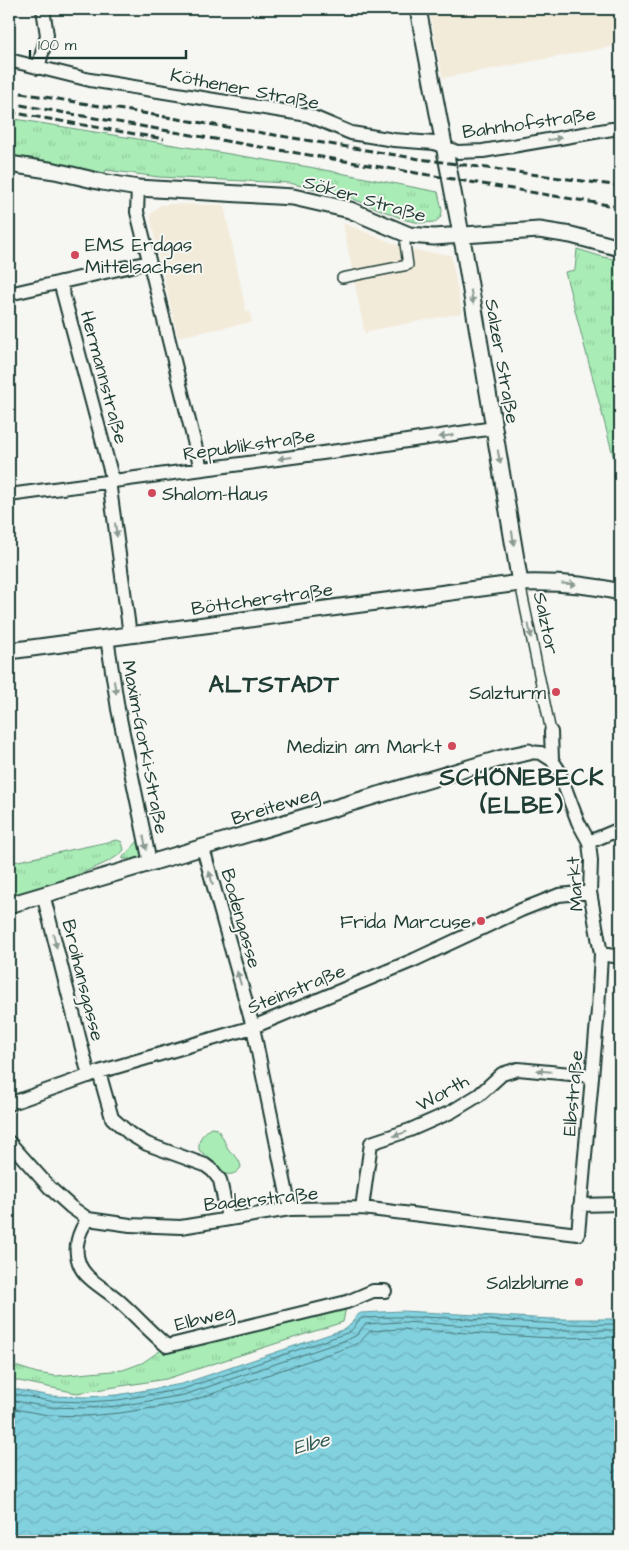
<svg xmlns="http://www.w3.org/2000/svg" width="629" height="1550" font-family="'Architects Daughter',sans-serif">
<defs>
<pattern id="grass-tufts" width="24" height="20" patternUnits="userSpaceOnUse" patternTransform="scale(1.25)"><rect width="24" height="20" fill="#a9ecb6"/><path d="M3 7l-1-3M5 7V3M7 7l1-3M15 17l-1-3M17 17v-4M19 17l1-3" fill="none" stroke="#91cb9d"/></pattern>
<pattern id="water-waves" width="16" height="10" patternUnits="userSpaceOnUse" patternTransform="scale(1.25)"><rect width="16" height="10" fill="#82d1df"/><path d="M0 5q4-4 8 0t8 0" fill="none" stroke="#70b4c0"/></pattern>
</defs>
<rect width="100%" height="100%" fill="#f6f6f2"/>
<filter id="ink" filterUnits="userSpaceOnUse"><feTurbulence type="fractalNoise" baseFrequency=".02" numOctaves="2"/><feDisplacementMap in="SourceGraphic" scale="10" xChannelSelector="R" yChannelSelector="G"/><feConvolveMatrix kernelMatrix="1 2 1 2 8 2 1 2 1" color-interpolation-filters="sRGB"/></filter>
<g filter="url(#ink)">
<path fill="#f3ebda" d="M429,9H620V45L443,78Z
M169,204L224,205L246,311H250L252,322L178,337L158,253L150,215L160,205Z
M343,223L410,250L451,255L462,313L368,331L365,335Z"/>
<path fill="url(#grass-tufts)" stroke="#649475" d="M9,118L309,167L438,192L442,210L441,217L435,222L420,223L406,220L346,196L289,183L159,177L106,170L105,173L9,158Z
M577,249L603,257L620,260V482L565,272L575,270Z
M140,839L142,858L133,861L128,859H123V857Z
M117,840L122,842L124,850C110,868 34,888 9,897V863Z
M347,1302L343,1322L166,1379L77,1393L9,1379V1364L37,1373L56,1376L123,1370L142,1363L167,1346Z"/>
<path fill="#a9ecb6" stroke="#649475" d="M211,1128L217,1129C222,1135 224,1141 227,1147C232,1156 239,1155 241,1167C237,1174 231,1175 224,1174L215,1163L199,1150C198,1139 202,1134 211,1128Z"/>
<path fill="url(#water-waves)" stroke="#5a969b" d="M402,1311L552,1319H620V1541H9V1388L50,1396L86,1397L117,1395L182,1384L345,1329C353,1325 352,1317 361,1313Z"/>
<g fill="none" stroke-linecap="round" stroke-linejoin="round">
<path stroke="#477878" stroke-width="1" d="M9,1393L50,1401L86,1402L118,1400L183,1389L347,1333C356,1329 355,1321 363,1318C448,1313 534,1327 620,1324
M9,1400L49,1407L86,1408L119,1406L184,1395L349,1339L357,1335L365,1324L401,1322L552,1330H620
M9,1408L48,1415L86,1416L120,1413L185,1403L352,1346L361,1341L370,1331L401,1329L552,1338L620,1337"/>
<defs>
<path id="pedestrian" d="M342,278L408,265L405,244
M520,583L551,732"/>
<path id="minor" d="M9,60L90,80L308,115L351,133L394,140L434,143L457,152L483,151L612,129H620
M38,68L47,35L43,9
M138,188L137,212L201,469
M60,282L113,481
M9,294L149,262
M109,481L130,635
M9,495L360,448L494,428
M107,638L118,709L150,863
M551,732L552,760
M589,842L620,829
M203,848L253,1027L290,1209
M43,894L89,1076
M601,954L620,957
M99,1072L112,1118L130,1134L147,1144L205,1165L213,1171L220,1180L228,1218
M9,1104L99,1072L253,1027L414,960L521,910L559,895L590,892
M9,1142L50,1188L71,1207L88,1219L130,1225L181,1227L290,1209L362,1208L578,1234L598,1010L601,954L590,892L591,861L589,842L578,822L558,769L552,760L541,753L529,752
M580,1205L620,1204
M362,1208L371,1143L410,1130L451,1112L479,1095L502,1074L518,1069L592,1076
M88,1219C79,1231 73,1248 79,1263C84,1279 106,1289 118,1300C135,1315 150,1332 167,1346L347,1302L373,1291H385"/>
<path id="tertiary" d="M418,9L465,255L520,583
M9,164L55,171L102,182L138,188L293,197L350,210L409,235L434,237L539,230L571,235L620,248
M9,651L520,583C554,582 587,584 620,592
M9,905L502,758L529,752"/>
</defs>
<use href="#pedestrian" stroke="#1f3d34" stroke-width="12"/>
<use href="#minor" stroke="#1f3d34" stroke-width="16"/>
<use href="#tertiary" stroke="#1f3d34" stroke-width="19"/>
<use href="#pedestrian" stroke="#f6f6f2" stroke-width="9"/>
<use href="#minor" stroke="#f6f6f2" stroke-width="12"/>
<use href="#tertiary" stroke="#f6f6f2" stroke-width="15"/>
<path stroke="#1f3d34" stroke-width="3" stroke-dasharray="8 4" stroke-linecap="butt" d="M9,91L420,159L620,186
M9,103L243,144L620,207
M9,112L164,139"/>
</g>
<defs><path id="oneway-solid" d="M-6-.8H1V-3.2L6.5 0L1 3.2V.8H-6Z" transform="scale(1.25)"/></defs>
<g fill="#8a9a93">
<use href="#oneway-solid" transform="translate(555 139) rotate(-10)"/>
<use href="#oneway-solid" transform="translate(472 297) rotate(80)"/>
<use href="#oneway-solid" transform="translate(446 436) rotate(172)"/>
<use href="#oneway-solid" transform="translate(499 457) rotate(80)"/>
<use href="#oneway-solid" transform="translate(285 458) rotate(172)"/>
<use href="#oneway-solid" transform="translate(116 530) rotate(82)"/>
<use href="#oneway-solid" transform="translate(513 538) rotate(81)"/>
<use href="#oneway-solid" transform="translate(569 584) rotate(3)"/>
<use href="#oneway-solid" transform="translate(530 631) rotate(78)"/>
<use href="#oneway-solid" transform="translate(115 687) rotate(80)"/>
<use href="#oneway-solid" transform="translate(145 843) rotate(78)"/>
<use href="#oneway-solid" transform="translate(211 878) rotate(-106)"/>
<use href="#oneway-solid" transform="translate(55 941) rotate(76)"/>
<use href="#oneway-solid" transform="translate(239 978) rotate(-106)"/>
<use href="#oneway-solid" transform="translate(544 1071) rotate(-175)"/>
<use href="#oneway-solid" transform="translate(400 1134) rotate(162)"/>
</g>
</g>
<g fill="#d1495b" stroke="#f6f6f2" stroke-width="2">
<circle cx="75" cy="255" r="5"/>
<circle cx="152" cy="493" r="5"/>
<circle cx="556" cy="692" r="5"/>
<circle cx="452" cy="746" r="5"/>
<circle cx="481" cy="921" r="5"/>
<circle cx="579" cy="1282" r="5"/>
</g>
<g text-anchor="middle" stroke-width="4" stroke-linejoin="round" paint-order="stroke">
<g font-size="19" fill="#1f3d34" stroke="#f6f6f2">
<text transform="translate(245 88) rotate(11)" y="7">Köthener Straße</text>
<text transform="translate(529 122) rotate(-8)" y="7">Bahnhofstraße</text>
<text transform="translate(365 198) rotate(16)" y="7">Söker Straße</text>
<text transform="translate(503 361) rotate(80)" y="7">Salzer Straße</text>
<text transform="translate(105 377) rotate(75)" y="7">Hermannstraße</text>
<text transform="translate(249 444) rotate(-8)" y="7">Republikstraße</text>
<text transform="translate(262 598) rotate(-8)" y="7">Böttcherstraße</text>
<text transform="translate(547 623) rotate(78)" y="7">Salztor</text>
<text transform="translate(146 747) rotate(79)" y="7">Maxim-Gorki-Straße</text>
<text transform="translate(275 805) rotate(-17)" y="7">Breiteweg</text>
<text transform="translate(574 884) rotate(-94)" y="7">Markt</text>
<text transform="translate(242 918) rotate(74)" y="7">Bodengasse</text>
<text transform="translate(84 980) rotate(76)" y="7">Broihansgasse</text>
<text transform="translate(296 988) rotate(-22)" y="7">Steinstraße</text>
<text transform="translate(442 1092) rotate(-29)" y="7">Worth</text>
<text transform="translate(572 1093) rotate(-85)" y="7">Elbstraße</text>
<text transform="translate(261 1198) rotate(-6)" y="7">Baderstraße</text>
<text transform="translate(204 1317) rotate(-14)" y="7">Elbweg</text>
</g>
<g font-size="19" fill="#1f3d34" stroke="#f6f6f2" text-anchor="end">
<text x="85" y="251" text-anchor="start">EMS Erdgas<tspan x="85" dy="22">Mittelsachsen</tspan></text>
<text x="162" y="500" text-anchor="start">Shalom-Haus</text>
<text x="546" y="699">Salzturm</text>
<text x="442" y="753">Medizin am Markt</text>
<text x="471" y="928">Frida Marcuse</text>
<text x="569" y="1289">Salzblume</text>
</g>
<g font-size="20" font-style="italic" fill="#335b56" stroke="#f6f6f2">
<text transform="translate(311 1443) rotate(-15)" y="7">Elbe</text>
</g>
<g font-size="24" font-weight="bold" letter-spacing="1" fill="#1f3d34" stroke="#f6f6f2">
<text x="274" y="692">ALTSTADT</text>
<text x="522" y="785">SCHÖNEBECK<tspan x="522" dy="28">(ELBE)</tspan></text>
</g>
</g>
<rect width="629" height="1550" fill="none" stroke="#f6f6f2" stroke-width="30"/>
<rect x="15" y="15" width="599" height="1520" fill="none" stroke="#1f3d34" stroke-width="2" filter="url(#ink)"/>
<path d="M30 50v8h156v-8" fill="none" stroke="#1f3d34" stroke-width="2.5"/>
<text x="38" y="50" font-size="15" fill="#1f3d34" stroke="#f6f6f2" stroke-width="4" paint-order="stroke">100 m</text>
</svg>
